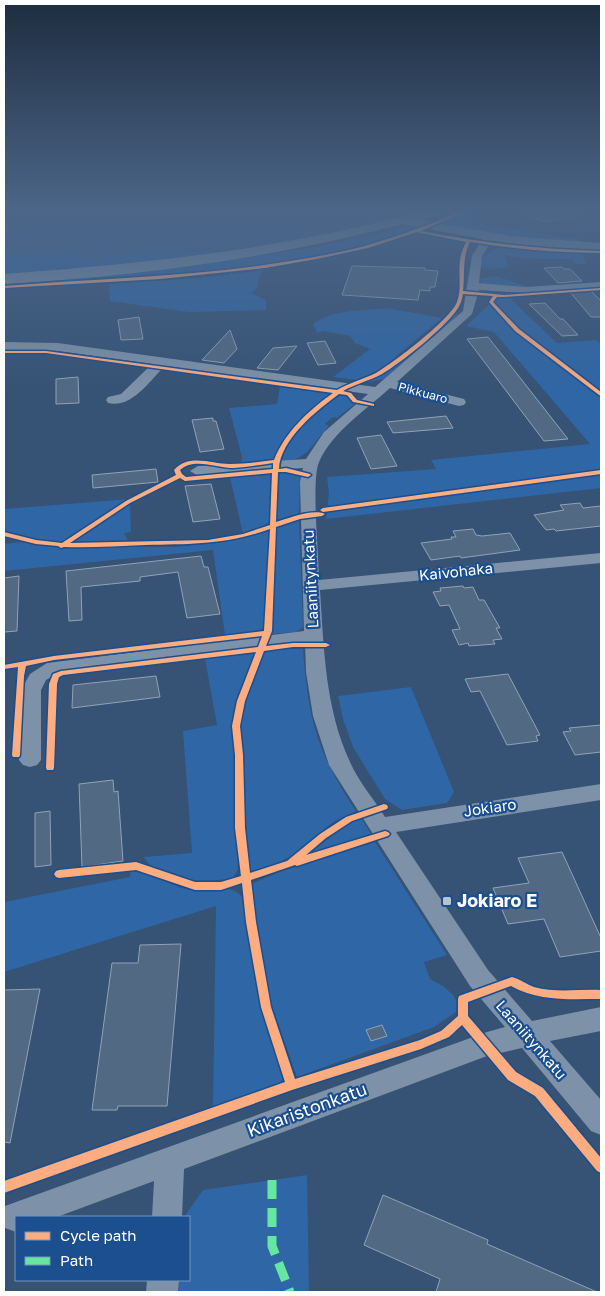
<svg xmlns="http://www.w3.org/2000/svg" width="605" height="1296" font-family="'Golos Text',sans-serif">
<rect width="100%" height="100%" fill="#365274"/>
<path fill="#2f66a5" d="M476,209H484L476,212L475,219L488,226L582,240C553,249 471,229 438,223Z
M421,227C291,277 141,278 4,286V282L148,271L226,261L315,247L402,228Z
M280,244L101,268H57V271L4,275V255L77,253L82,260L101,259L110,254L229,250Z
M499,246L581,253L587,264H575L574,260L571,259H530L504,255L508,265L506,267L492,269L478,266L482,258Z
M263,270L258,281V286L251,293L266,300V310L189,312L110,301L109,284L200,278Z
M496,276L529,287L482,283L479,279Z
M497,297H509L557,343L596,340L601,344V488L326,519L329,493L327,477L436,469L431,460L590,444L494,332L466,326Z
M387,308L442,318L382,368L358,380L333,377L370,349L355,343L350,336L324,331L317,333L313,324C331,309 364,311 387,308Z
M455,313L458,314L451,322L385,379L358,384L385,372Z
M280,386L332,394L288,436L273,460L241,463L242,457L229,408L277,404Z
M339,394L349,397L352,402L356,403L337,418L333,417L325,424L329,426C311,445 309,459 282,462C280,439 322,409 339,394Z
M286,471L300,476L299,513L278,520L276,518L280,472Z
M274,472L270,521L258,529L243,534L230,477Z
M131,499L125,502L130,505L131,532L124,533L129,543L63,545L77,536L71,537L60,545L25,538L4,531V509Z
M299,518L303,627L296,632L271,634L276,528Z
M266,531L269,532L264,628L248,633L225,635L213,550L4,571V544L22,542L78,548L131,546L176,547L231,541Z
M283,649H303C308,718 317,753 356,811L333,822L295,854L276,864L249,872L240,728L244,701L260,656L265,651Z
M252,652L254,654L237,703L233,725L236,767L238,869L233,878C209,883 158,883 144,857L192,853L183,731L217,725L205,659Z
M411,687L454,792L447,803L402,810L385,799L353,747L343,719L338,696Z
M362,819L371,834L306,856L350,822Z
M375,842L447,955L424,962L430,979L443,986L453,995L458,1004L456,1012L434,1027L297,1077L272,1006L263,973L251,884L282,871Z
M131,869C151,870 170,887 190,890C208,892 230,881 242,897L262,1006L283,1078L280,1083L213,1106L216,906L4,972V902L130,877Z
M307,1175L309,1292H179V1280H189V1217H184L203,1190Z"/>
<path fill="#3b618d" d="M4,209H418L378,222L280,244L229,250L110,254L101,259L82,260L77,253L4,255Z"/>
<path fill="#526984" stroke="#92a2b6" d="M513,209H582V213L545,222Z
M352,266L425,268V270L438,271L435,287H430V291L420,290L418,300L342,295Z
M562,267L564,269H570L582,281L558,283L544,268Z
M591,291L601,301V317H591L570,292Z
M545,303L560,319H563L578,335L562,336L529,304Z
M139,317L143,339L121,340L118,320Z
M230,330L237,349L224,363L202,360Z
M488,337L514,370L568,439L544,441L467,339Z
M325,341L336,363L318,365L307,343Z
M297,346L278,370L257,368L273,348Z
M78,377L79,403L56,404V379Z
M446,416L453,428L393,433L387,422Z
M213,418V421H216L224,449L200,452L192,420Z
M381,435L397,466L371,469L357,438Z
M156,469L158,482L93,488L92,475Z
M211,484L220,519L193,522L185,486Z
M580,503L583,508L601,506V526L556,531L554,529L546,530L534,515L564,510L560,505Z
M473,529L476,535L482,536L510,533L520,550L461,558L460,556L431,560L421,543L452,539L451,537H456L453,531Z
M201,556L204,567H208L220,614L187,618L178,572L140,577V581L81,587L82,620L69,621L66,571Z
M19,576L17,631L4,632V578Z
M463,586L464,588L473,587L479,600H484L500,628H496L502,639L493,640L495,644L469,646L468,643L459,645L452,630L460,629L449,605L440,606L433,592L441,591L440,588Z
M508,674L540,735L536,736L538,741L507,745L480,691L471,692L465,679Z
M156,676L160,697L72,708L73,685Z
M601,725V752L575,755L563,732L571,731L569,728Z
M113,780L114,792L118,791L123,861L82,867L79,784Z
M50,811L51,865L35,867V813Z
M562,852L601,938V951L560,957L544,919L508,924L493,888L529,883L518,858Z
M181,944L167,1106H118L117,1110H92L112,963H138L140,945Z
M40,989L10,1143L4,1142V990Z
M382,1025L387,1036L371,1041L366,1030Z
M383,1195L488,1240L487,1244L597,1292H436L440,1279L364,1245Z"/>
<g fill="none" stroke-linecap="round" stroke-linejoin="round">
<path fill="#7d92a8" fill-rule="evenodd" d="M489,234L494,237L482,256L479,283L526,287L601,282V288L526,293L479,290L472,314L397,382L464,399L466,402L464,405L459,406L390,388C366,410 333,431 319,462C311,480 319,556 319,580L601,553V563L320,590C324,649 325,708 350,762C358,781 374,799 385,817L601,784V800L396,832L488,970L532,1021L601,1007V1031L550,1041L601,1100V1135L591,1131L522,1048L487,1056L184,1169L182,1217H152L154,1181L57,1217H16V1232L5,1228V1206L16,1202L487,1032L505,1027L470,986L329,765L313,716L306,672L305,643L58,673L46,680L41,690V760L37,765L30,767L23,765L19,760L21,690L30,674L47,663L304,631L300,482L303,468L198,476L190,471L198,466L306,459L324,432L368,394L165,366C150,380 132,409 108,403L106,400L108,397L121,394L152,364L58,351L4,350V342L58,343L375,387L463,311L472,256L485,235Z
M147,1280H179L178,1292H146Z"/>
<path fill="#7d8ea7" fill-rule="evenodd" d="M405,217L510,236L601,243V251L510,244L401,224L399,221L401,218Z"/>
<path fill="#7e92a7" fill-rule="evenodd" d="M428,209H449L447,212C302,254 154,275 4,284V274C148,263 289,249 428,209Z"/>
<path stroke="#66e7a1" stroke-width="9" stroke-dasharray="19 9" stroke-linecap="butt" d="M272,1180V1246L290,1292"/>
<defs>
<path id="cycleway" d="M468,209H472L421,231C481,243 540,249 601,251V253C557,253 513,249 470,242C462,259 465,273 463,291L504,295L601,288V290L504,297H497L493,302L519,329L601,392V396L599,395L515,331L489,302L493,296L463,294C462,300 460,306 456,311C442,330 402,362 382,374C369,381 355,384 343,391L351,393L357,400L374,404V406L353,402L347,395L339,394C317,410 280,440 279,469L286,468L310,474L311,475L308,477L286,472H278L276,522C288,518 315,508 325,514L322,516L300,519L276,527L272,631L266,646L293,643H326L330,645L326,647H293L264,651L245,701L240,726L243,755L245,828L250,873L287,861L320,834L346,817L384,804L387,805L388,807L387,809L352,821L326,838L306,855L385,831L388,832L390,834L388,836L297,866L295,865L251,880L256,922L271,1007L295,1079L420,1040L441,1031L458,1016V999L459,996L512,977C520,979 526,984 534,987C555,993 579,989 601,990V999C570,999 540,1002 511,986L468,1002V1016L516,1072L543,1088L601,1158V1173L597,1171L535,1096L508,1080L462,1025L449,1037L421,1049L292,1090L4,1193V1181L285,1082L261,1007L246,922L242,883L221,890H195L136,870L59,878L56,877L54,874L56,871L59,870L136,862L195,882H221L241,876L235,828V755L232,726L237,701L256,652L63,675L59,677L57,684L54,768L53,770H47L46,768L49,684L53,674L61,671L258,647L262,636L54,660L26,666L24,676L20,755L19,757H13L12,755L18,667L4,669V665L54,656L264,631L270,529C225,545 191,544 145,545C118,546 91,548 64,547L61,548L58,546L36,544L4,536V532L36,540L62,543L126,501L176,475L174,470C189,453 211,464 230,464C245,464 259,462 274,460C285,432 309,410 333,393L46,353H4V351H46L337,390C349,383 363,379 376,373C393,363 450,320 457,302C462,289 458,274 460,260C461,253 463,248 466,242L417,232L368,248L317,259L265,268L160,279L4,288V286C99,278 196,277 290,261C316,257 343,252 368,245C403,235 434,222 468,209ZM273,463V469L186,477L182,474L180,470C194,457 217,468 234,468C247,467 260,465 273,463ZM272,473L270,525L243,534L208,540L70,543L130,503L180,478L185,481Z
M601,470V474L323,512L320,510L323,508Z"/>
</defs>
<use href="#cycleway" stroke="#1b4f8f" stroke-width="3"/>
<use href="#cycleway" fill="#ffac80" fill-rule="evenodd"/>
</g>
<linearGradient id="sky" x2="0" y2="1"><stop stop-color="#1e2d40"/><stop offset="0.54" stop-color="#4c6688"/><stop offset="1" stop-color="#4c6688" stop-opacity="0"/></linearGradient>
<rect width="605" height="390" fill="url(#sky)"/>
<rect fill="#b9c2ce" stroke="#1b4f8f" stroke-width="2" x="442" y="896" width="10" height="10" rx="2.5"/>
<g text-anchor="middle" stroke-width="4.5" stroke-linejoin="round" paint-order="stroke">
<g font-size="12" fill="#fff" stroke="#1b4f8f">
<text transform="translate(423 393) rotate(15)" y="4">Pikkuaro</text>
</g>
<g font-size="15" fill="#fff" stroke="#1b4f8f">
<text transform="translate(456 572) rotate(-6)" y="5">Kaivohaka</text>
<text transform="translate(311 579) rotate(-93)" y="5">Laaniitynkatu</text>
<text transform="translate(490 808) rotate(-8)" y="5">Jokiaro</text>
<text transform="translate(531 1040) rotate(49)" y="5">Laaniitynkatu</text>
</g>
<g font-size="18" font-weight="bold" fill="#fff" stroke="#1b4f8f" text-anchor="start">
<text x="457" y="907">Jokiaro E</text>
</g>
<g font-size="18" fill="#fff" stroke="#1b4f8f">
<text transform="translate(307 1110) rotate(-20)" y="6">Kikaristonkatu</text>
</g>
</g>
<rect width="605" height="1296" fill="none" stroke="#ffffff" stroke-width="10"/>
<rect x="15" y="1216" width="175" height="65" fill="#1b4f8f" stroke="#7695bc"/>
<rect x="25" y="1232" width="25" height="8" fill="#ffac80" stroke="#7695bc"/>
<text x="60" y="1241" font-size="15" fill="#ffffff">Cycle path</text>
<rect x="25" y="1257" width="25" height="8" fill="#66e7a1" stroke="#7695bc"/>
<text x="60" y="1266" font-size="15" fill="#ffffff">Path</text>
</svg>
